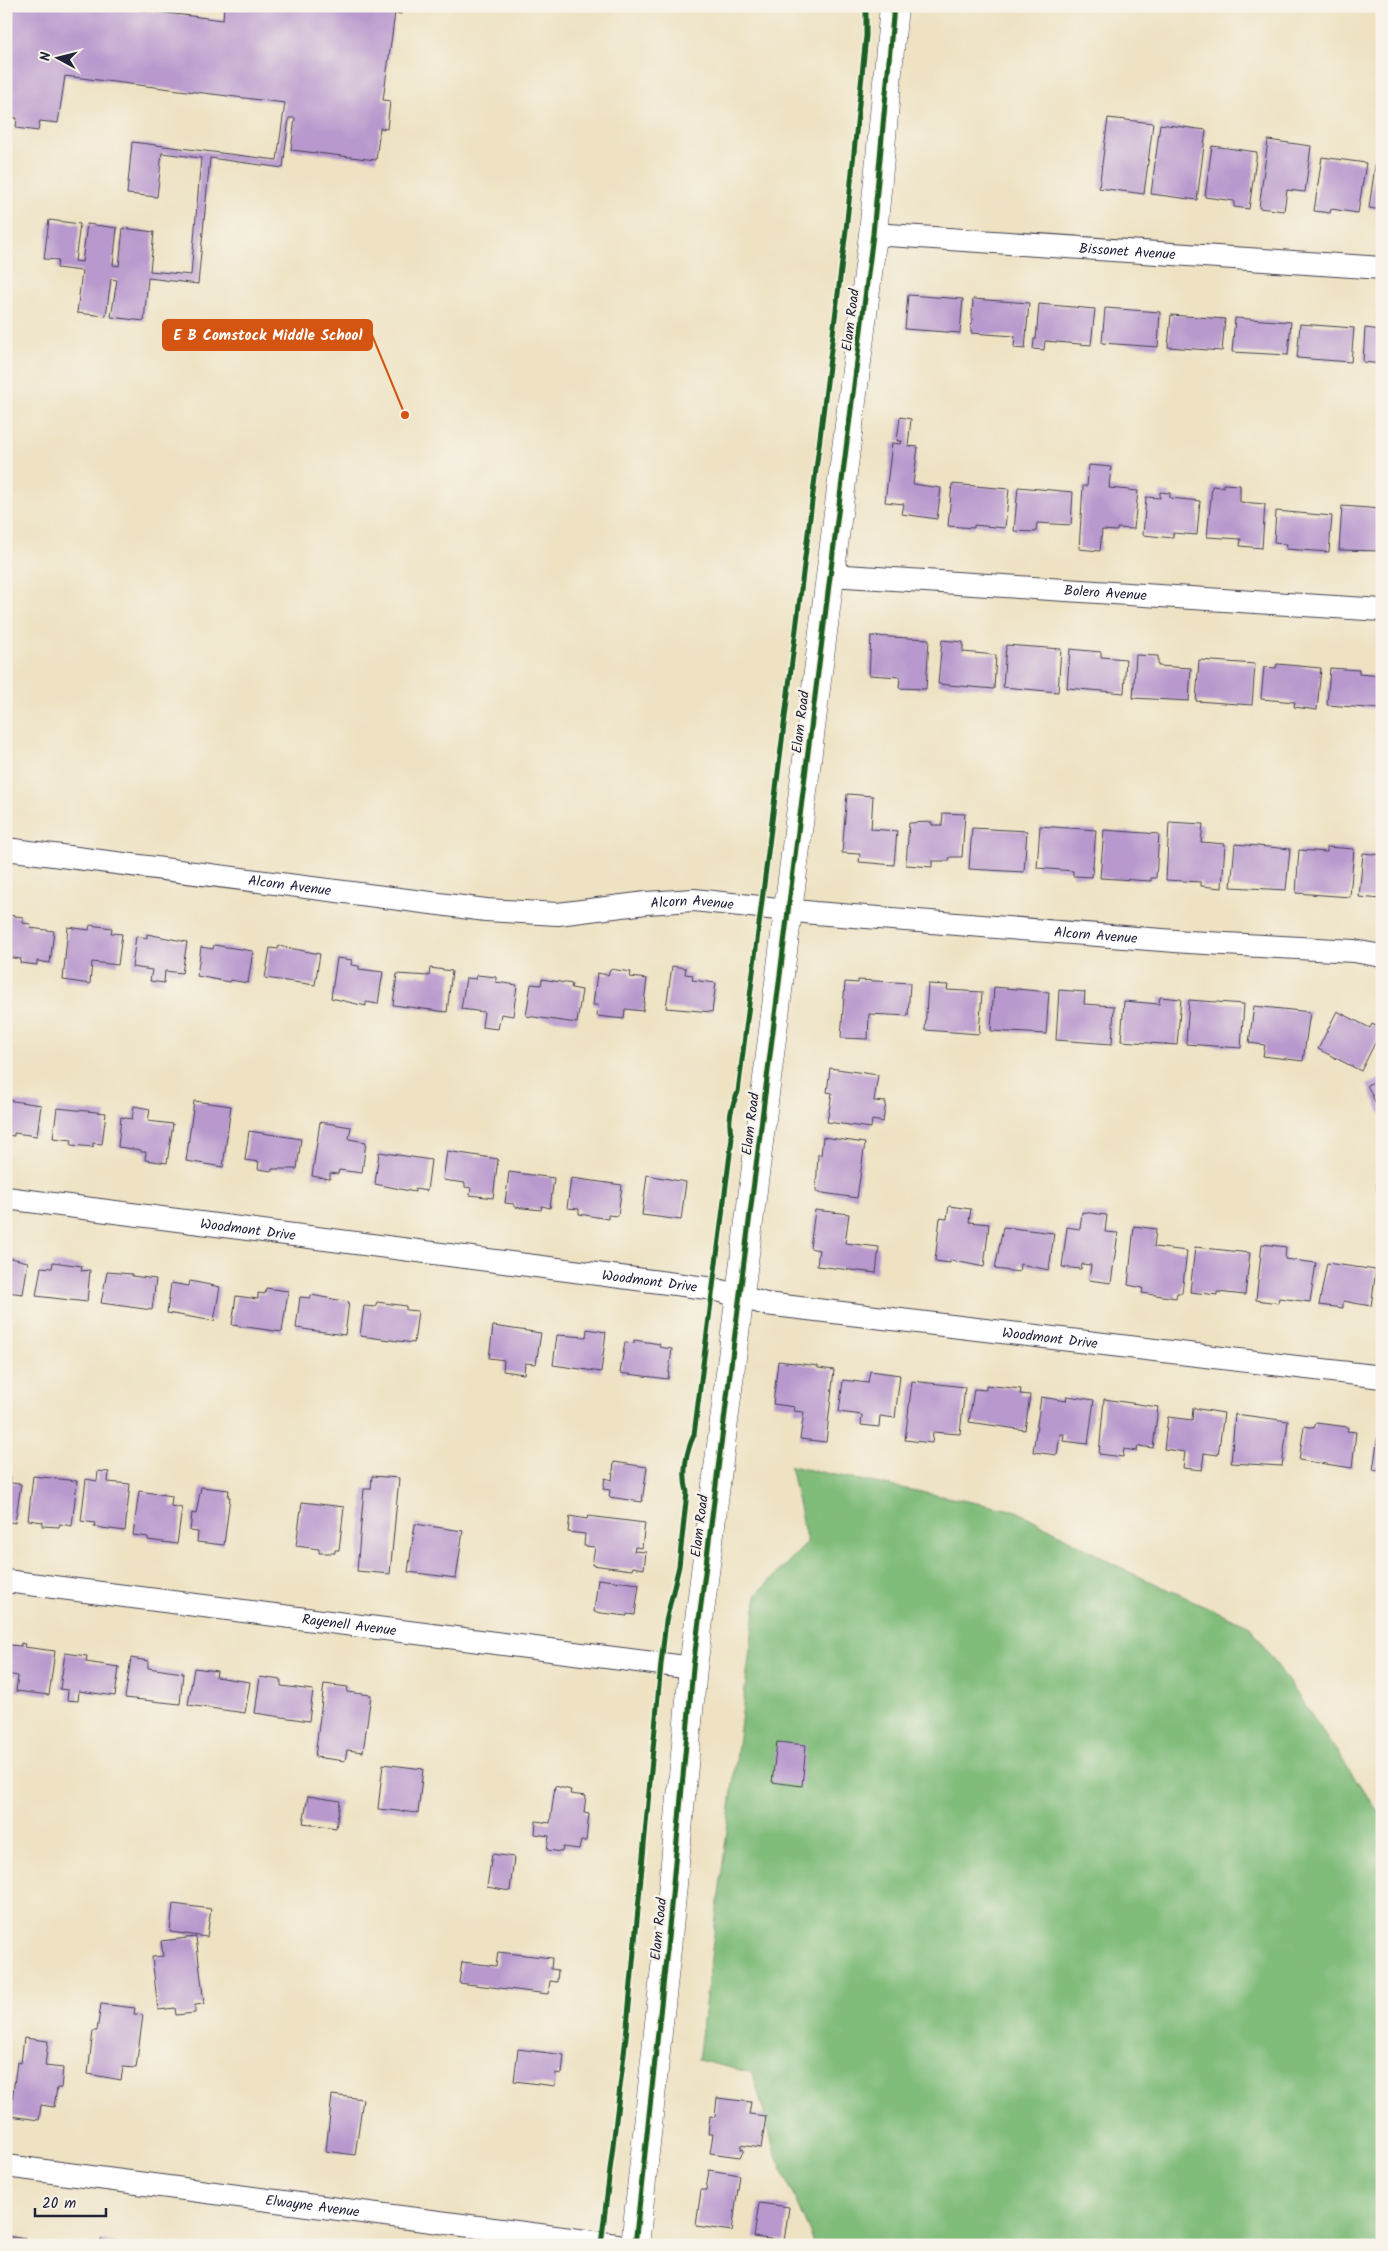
<svg xmlns="http://www.w3.org/2000/svg" width="1388" height="2251" font-family="Kalam,sans-serif">
<rect width="100%" height="100%" fill="#f7f3e8"/>
<filter id="ink" filterUnits="userSpaceOnUse"><feTurbulence type="fractalNoise" baseFrequency=".02" numOctaves="2"/><feDisplacementMap in="SourceGraphic" scale="10" xChannelSelector="R" yChannelSelector="G"/><feConvolveMatrix kernelMatrix="1 2 1 2 8 2 1 2 1" color-interpolation-filters="sRGB"/></filter>
<filter id="wash" filterUnits="userSpaceOnUse"><feTurbulence type="fractalNoise" baseFrequency=".0096" numOctaves="4" result="noise"/><feDisplacementMap in="SourceGraphic" scale="20" xChannelSelector="R" yChannelSelector="G"/><feGaussianBlur stdDeviation="1.12" result="paint"/><feColorMatrix in="noise" values="0 0 0 0 0 0 0 0 0 0 0 0 0 0 0 0 0 1.4 0 .05"/><feComposite in="paint" operator="in"/></filter>
<g filter="url(#wash)">
<rect width="100%" height="100%" fill="#eee2c3"/>
<path fill="#80bc7a" stroke="#516f5a" d="M790,1466L1017,1511L1125,1570L1250,1626L1382,1817V2245H815L775,2153L753,2073L698,2060L757,1594L807,1543Z"/>
<g id="blocks">
<path fill="#b898cd" d="M6,6H110L223,20L224,6H402L401,14L395,13L383,100L390,101L387,129L380,128L376,160L291,150L295,118H289L283,168L210,158L198,284L148,278L144,321L111,317L117,280L111,279L106,316L77,313L82,271L57,268L58,260L44,259L49,220L80,224L75,261L82,262L87,224L117,228L113,265L119,266L123,228L154,232L150,271L191,275L201,158L162,153L157,197L127,194L132,142L277,160L285,103L65,76L58,123L40,121L38,131L16,128L17,118L6,117Z
M1108,118L1153,123L1144,194L1099,188Z
M1160,124L1206,130L1197,200L1151,194Z
M1268,140L1311,146L1305,192L1287,190L1284,211L1259,208Z
M1212,146L1257,152L1249,209L1234,207V201L1205,197Z
M1322,157L1366,163L1358,213L1331,209L1330,213L1314,211Z
M1376,159L1382,160V210L1369,208Z
M908,295L963,299L960,333L905,329Z
M973,299L1029,303L1025,349L1014,348L1015,336L971,333Z
M1039,304L1095,309L1091,345L1045,341L1044,350L1033,349L1034,339H1036Z
M1105,308L1160,312L1158,347L1102,343Z
M1171,315L1225,319L1222,351L1168,347Z
M1235,318L1291,322L1288,355L1232,352Z
M1300,324L1354,328L1351,362L1297,358Z
M1365,328L1382,330V364L1363,362Z
M900,417L911,419L908,446L918,447L913,484L941,488L937,519L902,514L904,504L885,502L892,443L901,444L902,441H897Z
M1089,465L1111,467L1109,488L1138,491L1134,529L1117,528V531L1102,530L1100,551L1079,549L1083,486H1087Z
M952,484L1009,489L1005,528L974,525V528L948,526Z
M1223,484L1240,485V502L1265,504L1262,548L1240,546L1241,539L1207,537L1212,486L1223,487Z
M1018,487L1073,492L1071,525L1037,523L1036,532L1014,531Z
M1160,492L1170,493V498L1200,501L1197,535L1173,533V538L1143,535L1146,497L1160,498Z
M1342,506L1382,509V551L1339,550Z
M1276,511L1332,516L1329,552L1286,549L1287,544L1274,543Z
M871,636L929,639L926,689L899,688L900,677L869,675Z
M942,640L963,642V652L996,655L994,689L938,684Z
M1006,645L1061,649L1058,692L1003,687Z
M1070,649L1101,652V657L1126,659L1124,693L1067,688Z
M1136,655L1158,656V666L1191,668L1189,701L1133,698Z
M1199,660L1255,664L1252,705L1196,701Z
M1277,664L1321,668L1317,710L1294,707L1295,702L1261,699L1264,667L1276,668Z
M1330,668L1359,670V674L1382,676L1381,709L1327,705Z
M847,794L873,796L871,829L897,831L894,865L859,862L860,854L842,853Z
M943,813L965,814L962,857H950L949,861H932V867L906,865L909,823L932,822V825H942Z
M1169,822L1203,824L1201,842L1225,844L1222,888L1201,886V882L1166,880Z
M1040,826L1096,830L1092,877L1073,876V871L1037,868Z
M972,828L1027,831L1024,872L969,869Z
M1104,830L1159,834L1156,878H1151V881L1100,878Z
M1235,844L1290,849L1286,890L1231,887Z
M1327,847L1354,849L1350,897L1296,893L1299,850L1327,852Z
M1363,853L1382,855V899L1359,897Z
M8,915L23,917V923L31,924L30,928L54,931L50,963L37,961V965L20,963L21,959L6,957Z
M90,925L112,928L111,933L122,934L118,965L92,962L90,984L63,980L68,927L89,930Z
M147,934L187,942L182,973L165,971L164,983L150,981L152,970L132,967L136,936L147,938Z
M214,945L253,951L248,983L230,980L229,982L197,976L201,947L213,949Z
M279,946L320,954L315,985L265,978L270,948L278,949Z
M337,958L352,960L351,965L359,966V969L383,972L378,1004L366,1002V1006L331,998Z
M672,966L686,968L685,974L693,975L692,980L716,983L712,1012L666,1008Z
M430,968L452,971L447,1012L393,1005L397,974L429,976Z
M610,969L631,972L630,977L647,979L643,1011L625,1009L624,1019L597,1016L598,1005H593L597,973L608,975Z
M477,975L496,977V982L517,985L513,1016L501,1014L498,1029L482,1027L484,1012L461,1009L466,978L476,979Z
M542,979L572,984L571,988L582,990L577,1023L526,1016L531,984L541,985Z
M858,980L910,983L908,1016L869,1014L868,1039L841,1038L845,982L858,983Z
M928,984L948,985L947,990L982,992L979,1034L925,1030Z
M994,987L1049,992L1046,1034L991,1031Z
M1059,990L1085,992L1084,1004L1114,1006L1112,1044L1056,1040Z
M1160,997L1181,999L1177,1045L1121,1041L1124,1001L1159,1004Z
M1189,1000L1244,1004L1241,1048L1186,1044Z
M1254,1006L1310,1012L1303,1061L1263,1056L1265,1045L1249,1043Z
M1337,1011L1370,1028L1372,1024L1382,1029L1361,1071L1318,1049Z
M830,1068L878,1075L874,1101L886,1102L883,1122L872,1120L871,1128L827,1122L832,1093L827,1092Z
M1382,1078V1116L1367,1085Z
M6,1100L41,1105L37,1136L14,1133V1136L6,1135Z
M194,1101L231,1106L223,1167L186,1161Z
M134,1106L150,1109L148,1121L173,1124L167,1163L145,1160L146,1152H141V1150L118,1147L121,1117L132,1119Z
M57,1108L106,1113L102,1144L93,1143V1147L71,1145L72,1140L53,1138Z
M320,1122L351,1127L349,1139L366,1142L362,1173L339,1170L338,1174L330,1173V1179L312,1176Z
M249,1131L301,1139L297,1169H272V1171L258,1169L259,1162L245,1160Z
M823,1137L865,1143L857,1198L816,1192L818,1154L821,1155Z
M447,1151L498,1159L493,1198L470,1195L471,1188L465,1187V1183L443,1180Z
M379,1152L431,1160L427,1191L415,1189V1192L375,1184Z
M1382,1165V1190L1377,1191L1376,1166Z
M509,1172L554,1178L550,1208L542,1206L541,1210L514,1207V1204L505,1203Z
M647,1175L686,1182L681,1220L642,1215Z
M571,1178L622,1185L618,1216L608,1215V1219L579,1214V1209L567,1208Z
M949,1206L971,1209L969,1222L989,1224L984,1267L950,1260V1263L935,1261L940,1218L947,1219Z
M815,1210L849,1214L845,1243L879,1247L876,1273L817,1266L819,1250L810,1248Z
M1082,1212L1107,1215L1105,1232L1118,1233L1111,1283L1089,1280L1091,1265L1082,1264L1081,1269L1062,1267L1067,1227L1080,1229Z
M1134,1226L1156,1229L1154,1247L1187,1251L1182,1293H1177L1176,1298L1142,1293L1143,1288L1128,1285Z
M1003,1227L1054,1233L1049,1270L1020,1264L1019,1272L995,1269Z
M1262,1244L1286,1247L1285,1259L1316,1263L1310,1302L1279,1298L1278,1303L1256,1300Z
M1195,1247L1250,1253L1245,1295L1217,1292V1295L1190,1292Z
M6,1257L28,1262L23,1294L6,1292Z
M53,1262L82,1266L81,1271L90,1270L87,1302L36,1296L41,1267L52,1268Z
M1327,1263L1376,1270L1371,1306L1343,1301V1308L1319,1305Z
M107,1272L132,1274V1276L156,1279L152,1310L101,1303Z
M190,1281L220,1287L214,1321L167,1313L171,1283L189,1286Z
M266,1288L288,1291L282,1332L232,1325L236,1296L258,1299V1293L265,1294Z
M311,1295L349,1302L345,1335L296,1328L300,1297L311,1298Z
M377,1302L406,1306V1310L418,1311L414,1343L360,1336L364,1306L375,1307Z
M493,1326L541,1333L536,1364L525,1363L524,1374L503,1371L504,1360L489,1358Z
M587,1329L606,1332L601,1372L553,1365L557,1335L586,1337Z
M634,1340L660,1344L659,1347L672,1349L668,1379L620,1373L625,1342L634,1343Z
M778,1361L818,1366V1368L834,1370L826,1442L800,1439L804,1412L794,1411L795,1407L773,1404Z
M870,1371L900,1375L895,1418L880,1416L879,1427L861,1425L862,1415L839,1412L843,1380L868,1383Z
M912,1381L965,1387L960,1434L933,1432L932,1443L905,1440Z
M986,1385L1021,1389L1020,1394L1030,1395L1025,1430L969,1422L974,1389L986,1390Z
M1067,1396L1094,1400L1088,1444L1063,1441L1064,1434H1060L1057,1455L1033,1452L1041,1397L1066,1401Z
M1104,1399L1158,1407L1153,1448L1138,1446L1137,1451L1124,1449L1123,1457L1099,1454Z
M1193,1408L1224,1413L1218,1455L1204,1453L1202,1470L1183,1468L1185,1452L1164,1449L1168,1417L1192,1420Z
M1235,1414L1288,1421L1282,1466L1231,1463Z
M1316,1423L1348,1427L1347,1431L1356,1432L1352,1468L1299,1460L1304,1426L1314,1428Z
M1378,1437L1382,1438V1471L1373,1470Z
M614,1462L647,1467L642,1502L609,1497L610,1490L603,1489L605,1478L612,1480Z
M98,1471L109,1472L108,1482L130,1484L125,1531L94,1527L95,1523L81,1521L86,1479L97,1481Z
M33,1476L77,1481L72,1526L60,1524L59,1527L42,1526L43,1522L28,1520Z
M372,1476L399,1478L390,1574L357,1571L364,1489H371Z
M6,1477L11,1478L10,1483L21,1484L15,1523L6,1521Z
M201,1487L229,1490L228,1497H230L224,1545L197,1542L198,1532L190,1531L192,1513L196,1514Z
M139,1491L172,1496L171,1506L182,1508L177,1544L148,1540V1537L133,1535Z
M302,1502L344,1507L339,1550H335V1553H319V1549L296,1546Z
M570,1516L587,1519L588,1516L645,1523L642,1548L635,1547L634,1551L646,1552L644,1569L633,1567L632,1570L592,1565L595,1547L584,1546L585,1534L568,1532Z
M415,1524L463,1531L456,1578L408,1572Z
M598,1579L639,1584L635,1615L627,1614V1616L594,1612Z
M21,1643L25,1644L24,1647L55,1651L49,1695L16,1691L18,1676L6,1674L9,1645L21,1646Z
M65,1653L87,1656L86,1662L119,1667L115,1696L79,1691L78,1701L67,1700L68,1690L60,1689Z
M131,1658L148,1661V1668L183,1673L180,1704L125,1698Z
M194,1668L217,1671L216,1677L250,1682L245,1713L188,1705Z
M260,1677L281,1680V1686L313,1690L309,1721L255,1713Z
M324,1684L348,1687L347,1692L371,1695L363,1752L347,1750L345,1761L315,1757Z
M777,1742L806,1745L802,1786L772,1782Z
M383,1764L423,1769L418,1813L378,1809Z
M555,1786L571,1790L570,1794L586,1796L584,1813L589,1814L586,1841H581L579,1849L563,1847L562,1852L547,1850L549,1836L535,1834L536,1821L550,1823Z
M308,1796L340,1801L336,1828L303,1823Z
M492,1854L514,1857L510,1891L487,1887Z
M173,1904L211,1909L207,1937L170,1932Z
M196,1937L204,2004L195,2005V2013L176,2015L175,2008L158,2010L152,1957L163,1956L161,1941Z
M498,1952L552,1958L551,1969L558,1970L557,1982L550,1981L548,1994L459,1983L462,1962L496,1966Z
M101,2004L135,2008L134,2014L143,2015L136,2068L123,2067L121,2080L88,2074L93,2031H97Z
M24,2038L48,2041L45,2066L63,2068L61,2088H57L54,2107L41,2105L39,2120L10,2116L17,2062L21,2063Z
M518,2049L564,2055L562,2074L556,2073L555,2086L514,2081Z
M332,2095L363,2099L355,2155L326,2151Z
M717,2098L751,2102L749,2114L766,2116L761,2148L741,2145V2149L744,2150L740,2157L710,2153L713,2134H708L710,2116L715,2117Z
M709,2170L740,2175L732,2231L696,2226L701,2190H706Z
M759,2203L789,2207L784,2241L754,2237Z
M6,2236L26,2239V2245H6Z
M101,2240L123,2244V2245H100Z"/>
</g>
</g>
<g filter="url(#ink)">
<use href="#blocks" fill-opacity="0" stroke="#413f4f" stroke-width="1"/>
<g fill="none" stroke-linecap="round" stroke-linejoin="round">
<defs>
<g id="minor">
<path id="s1" d="M873,234L1382,268"/>
<path id="s2" d="M830,575L1382,610"/>
<path id="s3" d="M6,849L486,910L558,914L646,903L694,900L815,913L1188,942L1354,951L1382,956"/>
<path id="s4" d="M6,1198L714,1289L766,1304L1382,1377"/>
<path id="s5" d="M6,1581L693,1668"/>
<path id="s6" d="M6,2166L617,2245"/>
</g>
<path id="tertiary" d="M635,2245L667,1949L693,1668L873,234L894,6"/>
</defs>
<use href="#minor" stroke="#413f4f" stroke-width="24"/>
<use href="#tertiary" stroke="#413f4f" stroke-width="29"/>
<use href="#minor" stroke="#fff" stroke-width="22"/>
<use href="#tertiary" stroke="#fff" stroke-width="28"/>
<defs>
<path id="cycleway" d="M601,2245L626,2037L661,1664L666,1621L679,1566L687,1492C682,1474 686,1452 694,1435L732,1138C727,1121 731,1108 738,1092L846,230L866,36V6
M635,2245L667,1949L693,1668L873,234L894,6"/>
</defs>
<use href="#cycleway" stroke="#f7f3e8" stroke-width="8"/>
<use href="#cycleway" stroke="#1b5e20" stroke-width="5"/>
</g>
</g>
<g text-anchor="middle" stroke-width="5" stroke-linejoin="round" paint-order="stroke">
<g font-size="14" fill="#22223b" stroke="#f7f3e8">
<text dy="5" stroke="none"><textPath href="#s1" startOffset="255">Bissonet Avenue</textPath></text>
<text transform="translate(850 320) rotate(-83)" y="5">Elam Road</text>
<text dy="5" stroke="none"><textPath href="#s2" startOffset="276">Bolero Avenue</textPath></text>
<text transform="translate(800 722) rotate(-83)" y="5">Elam Road</text>
<text dy="5" stroke="none"><textPath href="#s3" startOffset="286">Alcorn Avenue</textPath></text>
<text dy="5" stroke="none"><textPath href="#s3" startOffset="691">Alcorn Avenue</textPath></text>
<text dy="5" stroke="none"><textPath href="#s3" startOffset="1096">Alcorn Avenue</textPath></text>
<text transform="translate(750 1124) rotate(-83)" y="5">Elam Road</text>
<text dy="5" stroke="none"><textPath href="#s4" startOffset="244">Woodmont Drive</textPath></text>
<text dy="5" stroke="none"><textPath href="#s4" startOffset="649">Woodmont Drive</textPath></text>
<text dy="5" stroke="none"><textPath href="#s4" startOffset="1054">Woodmont Drive</textPath></text>
<text transform="translate(699 1526) rotate(-83)" y="5">Elam Road</text>
<text dy="5" stroke="none"><textPath href="#s5" startOffset="346">Rayenell Avenue</textPath></text>
<text transform="translate(658 1929) rotate(-84)" y="5">Elam Road</text>
<text dy="5" stroke="none"><textPath href="#s6" startOffset="309">Elwayne Avenue</textPath></text>
</g>
</g>
<path fill="none" stroke="#d45411" stroke-width="2" d="M405 415L372 335"/>
<circle fill="#d45411" stroke="#f7f3e8" stroke-width="2" cx="405" cy="415" r="5"/>
<rect fill="#d45411" stroke="#d45411" stroke-width="2" x="163" y="320" width="209" height="30" rx="5"/>
<g font-size="15" text-anchor="middle" font-weight="bold" fill="#fff">
<text x="268" y="340">E B Comstock Middle School</text>
</g>
<rect width="1388" height="2251" fill="none" stroke="#f7f3e8" stroke-width="25"/>
<g transform="translate(58 58) rotate(277)" stroke="#f7f3e8" stroke-width="4" paint-order="stroke">
<path d="M0-4L9 19L0 12L-9 19Z" fill="#22223b"/>
<text y="-8" font-size="14" font-weight="bold" text-anchor="middle" fill="#22223b">N</text>
</g>
<path d="M35 2208v8h71v-8" fill="none" stroke="#22223b" stroke-width="2.5"/>
<text x="42" y="2208" font-size="15" fill="#22223b" stroke="#f7f3e8" stroke-width="4" paint-order="stroke">20 m</text>
</svg>
